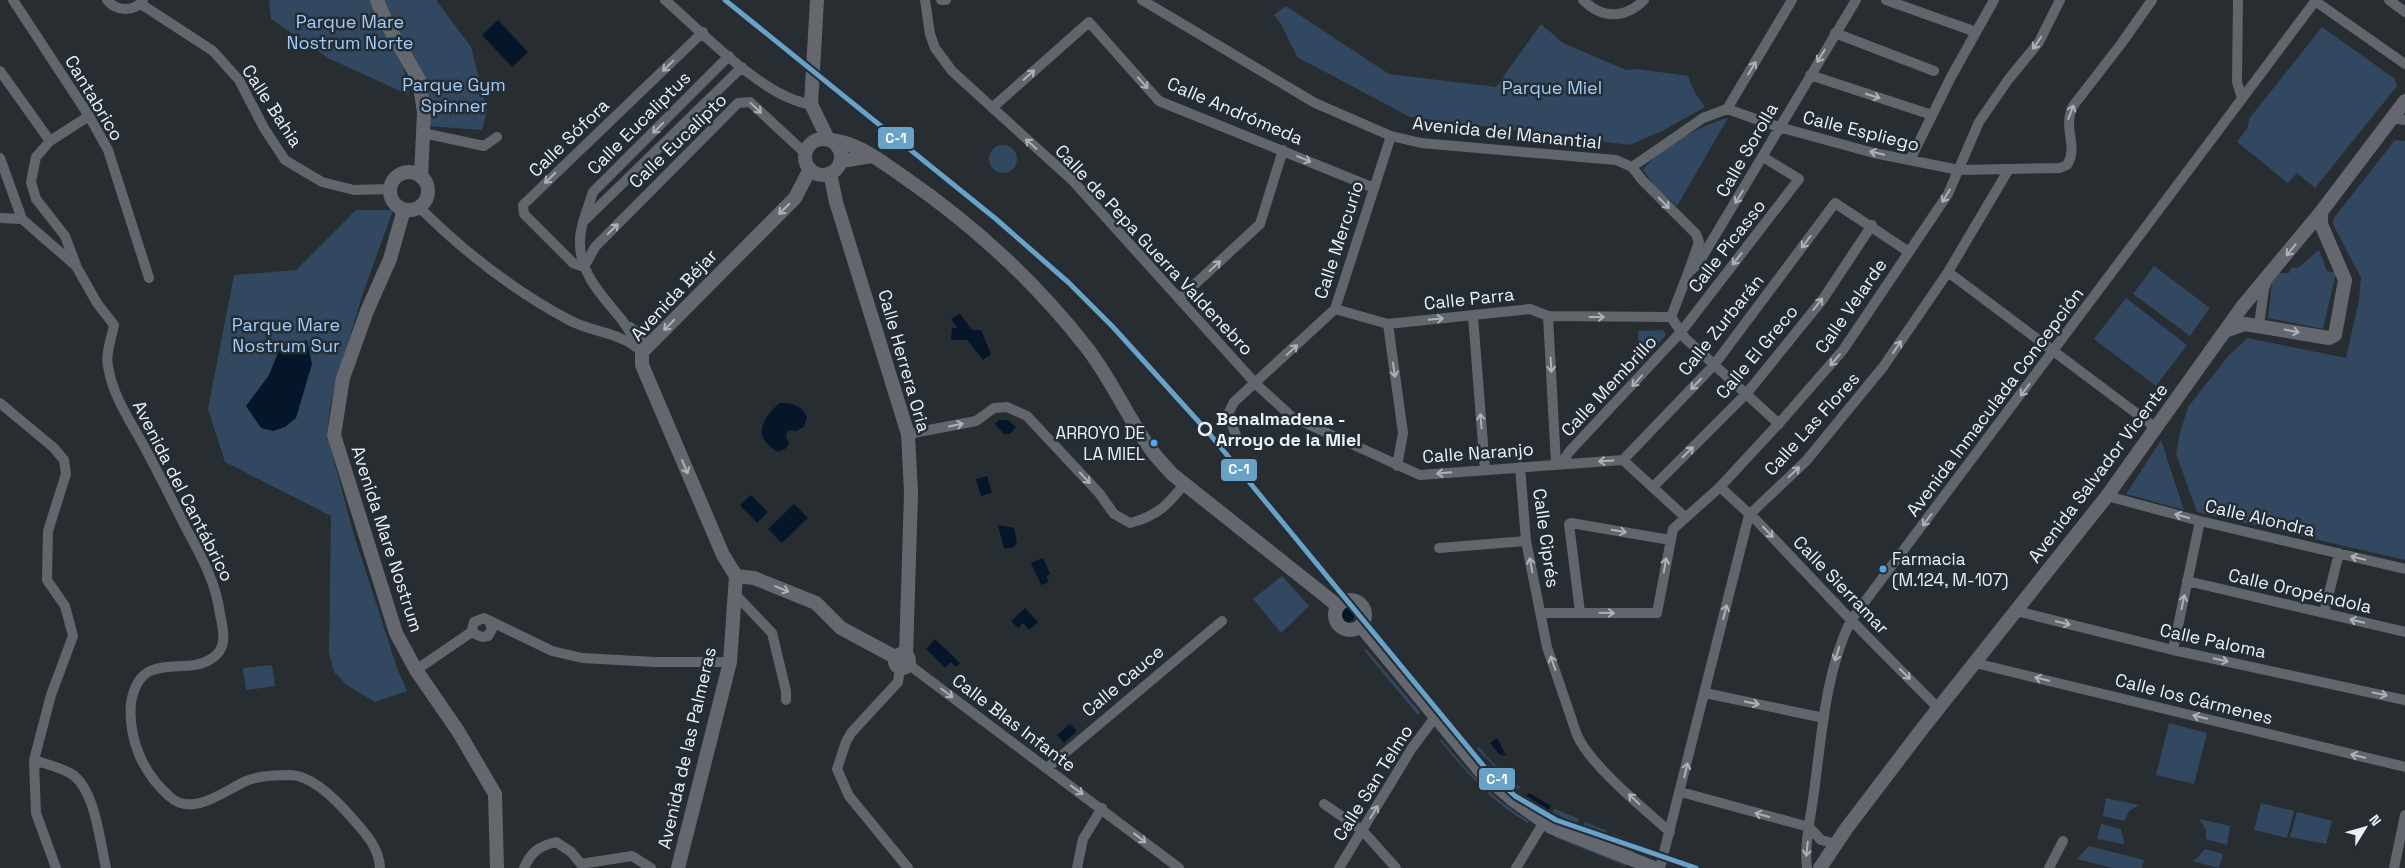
<svg xmlns="http://www.w3.org/2000/svg" width="2405" height="868" font-family="'Space Grotesk',sans-serif">
<rect width="100%" height="100%" fill="#282d32"/>
<path fill="#314860" d="M269,0H373L401,55L409,95L328,58L271,19Z
M384,0H436L471,47L487,110L482,130L428,126L424,80L385,8Z
M1286,6L1389,74L1496,87L1541,24L1563,43L1626,70L1638,69L1688,76L1695,93L1705,107L1664,130L1630,145L1410,117L1297,57L1281,24L1274,15Z
M2322,27L2395,79L2397,86L2315,188L2297,173L2288,183L2237,142L2248,127L2249,119Z
M1728,118L1677,206L1657,189L1643,170C1660,147 1701,125 1728,118Z
M2395,140L2405,141V560L2197,512L2176,454L2180,433L2188,407L2229,355L2248,338L2346,358L2359,300L2361,278L2333,224L2334,218Z
M989 159a14 14 0 1 1 28 0a14 14 0 1 1-28 0Z
M356,210H393L361,299L330,406L327,434L353,532L398,671L407,691L375,702L347,685L334,672L329,652L331,516L225,462L208,409L234,275L296,270Z
M2319,250L2327,271L2336,273L2323,329L2268,318L2272,282L2279,273H2289L2291,268L2299,267Z
M2154,266L2210,308L2190,336L2133,294Z
M2126,298L2187,345L2156,386L2094,339Z
M1662,330L1666,333L1665,336L1629,378L1623,382V374L1639,357L1638,331Z
M2161,440L2184,510L2126,494Z
M1282,576L1309,606L1281,633L1253,599Z
M1366,649L1420,712L1418,715L1364,650Z
M272,665L275,686L246,690L243,668Z
M2169,723L2207,733L2194,784L2156,775Z
M1457,730C1485,763 1512,791 1548,814L1547,816C1510,793 1482,764 1454,731Z
M1441,739C1465,769 1495,801 1529,821L1528,823C1493,804 1465,770 1440,741Z
M1479,747L1491,761L1520,787L1518,790L1477,749Z
M2106,798L2139,805L2129,811L2124,821L2103,816Z
M2261,803L2294,811L2287,838L2254,830Z
M1555,809L1579,819L1577,824L1552,812Z
M2297,812L2332,821L2326,844L2290,837Z
M1556,818L1635,850L1634,853L1555,820Z
M2199,819L2230,826L2227,845L2206,839V830Z
M1585,822L1607,831L1605,836L1583,826Z
M2101,824L2121,829L2124,844L2097,839Z
M1613,834L1637,843L1636,847L1612,838Z
M1555,835L1626,863V866L1554,837Z
M2089,846L2144,860L2142,868H2113L2077,859Z
M2205,849L2223,854L2219,868L2192,861L2198,857Z"/>
<path fill="#05162a" d="M498,20L528,52L512,67L482,35Z
M960,314L972,330H981L991,354L983,360L967,340H951L952,328H958L951,319Z
M307,340L312,364L296,418L285,427L273,431L261,428L246,406L269,375L280,348Z
M780,403C793,403 801,405 807,417L804,427L796,431L788,430L786,435L789,444L785,449L778,452C752,438 761,418 780,403Z
M999,420H1008L1016,427L1010,434H1004L995,424Z
M987,476L992,493L981,496L976,479Z
M751,495L768,512L757,523L740,505Z
M794,504L808,518L782,543L768,529Z
M998,525L1014,528L1017,542L1014,547L1004,549Z
M1043,558L1050,574L1046,576L1049,582L1041,585L1031,563Z
M1339 614a8 8 0 1 1 16 0a8 8 0 1 1-16 0Z
M1025,608L1038,622L1029,630L1023,623L1018,628L1011,621Z
M935,639L960,663L956,667L951,662L945,668L926,649Z
M1070,724L1077,731L1064,743L1057,735Z
M1497,738L1506,756L1499,754L1490,743Z
M1529,793L1551,806L1549,810L1527,796Z"/>
<g fill="none" stroke-linecap="round" stroke-linejoin="round">
<path stroke="#61666c" stroke-width="10" d="M13,0L89,116L108,150L149,278
M107,0C116,11 134,13 143,0
M665,0C700,30 766,100 811,104
M925,0L930,34L935,48L952,71L1072,180L1256,384L1292,417L1420,475L1623,460L1685,517
M941,0H946
M1142,0L1315,103L1391,136L1421,143L1616,160L1632,167
M1583,0C1602,19 1625,19 1644,0
M1886,0L1976,32
M2238,0L2237,82L2242,98
M2389,0L2405,12
M2315,1L2405,64
M141,4L213,51L239,80L264,128L285,160L322,182L354,190L391,189
M703,32L523,205L524,214L573,263L584,267L595,247L738,103L750,102L806,154
M1835,33L1934,71
M0,71L50,141
M1810,75L1932,115
M992,108L1089,22L1159,101L1374,188
M1727,109L1779,127L1874,153L1959,170L2060,168L2067,165C2079,147 2062,128 2073,106L2121,44L2152,0
M2391,118L2405,120
M423,133L484,146L497,137
M0,158L22,219L76,266L97,303L114,325C112,337 105,354 108,366C112,393 127,416 140,439C156,468 171,498 186,528C201,556 216,582 220,614C223,630 229,648 211,659C193,671 169,662 150,671C138,677 133,691 131,703C128,738 142,772 169,796C192,818 224,791 246,781C257,776 279,775 291,775C313,776 339,803 352,818C365,833 379,847 380,868
M1910,160L1951,77L1994,0
M1632,167L1703,118L1727,109L1792,0
M1632,167L1642,180L1696,234L1699,242L1688,273
M419,207C464,252 513,290 569,320C591,332 617,332 636,347
M0,218L22,219
M585,220L742,67
M76,265L65,236L36,199L31,182L36,157L50,141L89,116
M1948,272L2156,428
M1179,299L1260,224L1283,150
M1335,309L1388,324L1403,433L1397,466
M1473,316L1485,470
M1548,316L1556,464
M1671,317L1688,273L1698,264L1856,0
M1671,317L1685,338L1779,424
M1388,324L1530,309L1548,316L1671,317
M2259,325L2264,289L2267,281
M630,327L651,343
M642,352C636,342 629,330 622,320C604,298 580,274 580,244C579,228 588,208 593,192L729,56
M0,403L54,448L64,460L66,474L48,531L47,580L65,606L73,636L51,695L34,760L36,813L56,868
M908,434L976,421L994,408L1007,407L1027,416L1099,493L1114,514L1130,523C1157,516 1168,505 1184,484
M1237,438L1228,414L1234,402L1335,309L1391,136
M1623,460L1714,365L1835,203L1909,252
M1562,463L1569,452L1681,332L1799,179L1763,157
M1520,467L1526,541L1547,647L1577,735C1591,766 1643,808 1670,832
M1653,487L1747,393L1823,299L1872,225
M1720,487L1757,521L1851,620L1938,708
M2107,496L2200,521L2405,569
M1439,548L1526,541
M2187,581L2405,632
M734,593L772,633L786,691V700
M2016,611L2173,650L2405,700
M1580,612L1569,524L1571,523L1670,540
M1541,613H1657L1673,529L1720,487L1782,420L1843,350L1948,194L1979,122L2008,80L2039,42L2060,0
M2324,613L2339,553
M489,621L492,629L488,636L482,637L475,634L472,629L474,622L484,618L552,651L582,658L655,662H730
M2173,650L2200,521
M1975,663L2405,767
M908,664L1179,868
M900,668L898,682L851,733L846,742L837,769L849,796L908,868
M416,670L473,631
M1705,693L1824,718
M34,760C45,764 59,767 70,773C95,787 100,842 106,868
M1047,768L1222,621
M1681,792L1809,827L1821,840L1836,844
M1324,804L1363,831L1396,868
M524,868C531,852 539,846 556,842L571,852L581,864L632,856L651,868
M1077,868L1083,839L1102,808
M1339,868L1412,748L1436,716
M1516,868L1544,822
M1660,868L1749,515L1806,461L1883,367L1948,272L2009,169
M1807,868C1804,844 1811,816 1814,792C1822,734 1825,673 1851,620L2316,0
M2049,868L2063,841
M2394,868L2405,815"/>
<path stroke="#64686e" stroke-width="14" d="M377,0L386,22L419,80L424,112L421,177
M817,0L811,104L828,139
M805 157a18 18 0 1 1 36 0a18 18 0 1 1-36 0Z
M831,140C858,143 879,160 901,175C971,223 1035,281 1087,348C1112,380 1128,419 1152,451C1158,459 1165,466 1172,474L1338,606
M841,161L872,156
M390 191a19 19 0 1 1 38 0a19 19 0 1 1-38 0Z
M830,173L836,202L908,434L911,493L906,655
M407,210L403,213L390,259L367,311L343,378L334,435L396,633L416,670L458,731L495,794L497,868
M2228,330L2245,324L2329,338L2335,335L2345,280L2321,224V212
M736,576L723,555L642,365V352L795,198L810,169
M736,576L754,578L816,603L841,628L895,657
M1335 615a15 15 0 1 1 30 0a15 15 0 1 1-30 0Z
M1361,626L1482,773L1512,799L1551,827L1654,868
M895 661a7 7 0 1 1 14 0a7 7 0 1 1-14 0Z
M678,868L730,662L736,576
M1820,868L1846,829L1922,729L2107,496L2242,307L2321,212L2405,101"/>
<defs>
<path id="rail-1" d="M725,0L996,219L1069,283L1113,327L1208,432L1486,769L1515,796L1556,820L1696,868"/>
</defs>
<use href="#rail-1" stroke="#242d36" stroke-width="9"/>
<use href="#rail-1" stroke="#68a2c7" stroke-width="5"/>
</g>
<defs><path id="oneway-shaft" d="M-6 0H5M1.5-3L5.5 0L1.5 3" fill="none" stroke-width="1.6" stroke-linecap="round" stroke-linejoin="round" transform="scale(1.25)"/></defs>
<g stroke="#acb2b8">
<use href="#oneway-shaft" transform="translate(2037 43) rotate(124)"/>
<use href="#oneway-shaft" transform="translate(1821 56) rotate(121)"/>
<use href="#oneway-shaft" transform="translate(668 66) rotate(136)"/>
<use href="#oneway-shaft" transform="translate(1752 68) rotate(-59)"/>
<use href="#oneway-shaft" transform="translate(1029 75) rotate(-42)"/>
<use href="#oneway-shaft" transform="translate(1143 83) rotate(48)"/>
<use href="#oneway-shaft" transform="translate(1873 96) rotate(18)"/>
<use href="#oneway-shaft" transform="translate(756 108) rotate(43)"/>
<use href="#oneway-shaft" transform="translate(2071 112) rotate(-69)"/>
<use href="#oneway-shaft" transform="translate(658 128) rotate(135)"/>
<use href="#oneway-shaft" transform="translate(1031 144) rotate(-138)"/>
<use href="#oneway-shaft" transform="translate(1877 153) rotate(-167)"/>
<use href="#oneway-shaft" transform="translate(1304 159) rotate(23)"/>
<use href="#oneway-shaft" transform="translate(550 178) rotate(136)"/>
<use href="#oneway-shaft" transform="translate(1946 196) rotate(121)"/>
<use href="#oneway-shaft" transform="translate(1739 197) rotate(121)"/>
<use href="#oneway-shaft" transform="translate(1664 203) rotate(46)"/>
<use href="#oneway-shaft" transform="translate(613 229) rotate(-45)"/>
<use href="#oneway-shaft" transform="translate(1806 242) rotate(127)"/>
<use href="#oneway-shaft" transform="translate(1737 259) rotate(128)"/>
<use href="#oneway-shaft" transform="translate(1215 266) rotate(-43)"/>
<use href="#oneway-shaft" transform="translate(1818 304) rotate(-52)"/>
<use href="#oneway-shaft" transform="translate(1597 317)"/>
<use href="#oneway-shaft" transform="translate(1436 319) rotate(-5)"/>
<use href="#oneway-shaft" transform="translate(1897 347) rotate(-56)"/>
<use href="#oneway-shaft" transform="translate(1292 350) rotate(-43)"/>
<use href="#oneway-shaft" transform="translate(1835 360) rotate(131)"/>
<use href="#oneway-shaft" transform="translate(1551 365) rotate(87)"/>
<use href="#oneway-shaft" transform="translate(1394 370) rotate(82)"/>
<use href="#oneway-shaft" transform="translate(1637 381) rotate(132)"/>
<use href="#oneway-shaft" transform="translate(1696 384) rotate(134)"/>
<use href="#oneway-shaft" transform="translate(2025 390) rotate(127)"/>
<use href="#oneway-shaft" transform="translate(1481 421) rotate(-95)"/>
<use href="#oneway-shaft" transform="translate(956 425) rotate(-11)"/>
<use href="#oneway-shaft" transform="translate(1688 452) rotate(-45)"/>
<use href="#oneway-shaft" transform="translate(1606 461) rotate(177)"/>
<use href="#oneway-shaft" transform="translate(1794 472) rotate(-43)"/>
<use href="#oneway-shaft" transform="translate(1444 473) rotate(175)"/>
<use href="#oneway-shaft" transform="translate(1085 478) rotate(47)"/>
<use href="#oneway-shaft" transform="translate(2182 516) rotate(-165)"/>
<use href="#oneway-shaft" transform="translate(1927 520) rotate(127)"/>
<use href="#oneway-shaft" transform="translate(1619 531) rotate(10)"/>
<use href="#oneway-shaft" transform="translate(1768 532) rotate(47)"/>
<use href="#oneway-shaft" transform="translate(2358 558) rotate(-167)"/>
<use href="#oneway-shaft" transform="translate(1531 565) rotate(-101)"/>
<use href="#oneway-shaft" transform="translate(1665 565) rotate(-81)"/>
<use href="#oneway-shaft" transform="translate(2183 602) rotate(-78)"/>
<use href="#oneway-shaft" transform="translate(1725 612) rotate(-76)"/>
<use href="#oneway-shaft" transform="translate(1607 613) rotate(1)"/>
<use href="#oneway-shaft" transform="translate(2357 621) rotate(-167)"/>
<use href="#oneway-shaft" transform="translate(2063 623) rotate(14)"/>
<use href="#oneway-shaft" transform="translate(1837 654) rotate(108)"/>
<use href="#oneway-shaft" transform="translate(2221 660) rotate(12)"/>
<use href="#oneway-shaft" transform="translate(1553 663) rotate(-109)"/>
<use href="#oneway-shaft" transform="translate(1905 674) rotate(45)"/>
<use href="#oneway-shaft" transform="translate(2042 679) rotate(-166)"/>
<use href="#oneway-shaft" transform="translate(947 693) rotate(37)"/>
<use href="#oneway-shaft" transform="translate(2380 694) rotate(12)"/>
<use href="#oneway-shaft" transform="translate(1752 703) rotate(12)"/>
<use href="#oneway-shaft" transform="translate(2200 717) rotate(-166)"/>
<use href="#oneway-shaft" transform="translate(2358 756) rotate(-166)"/>
<use href="#oneway-shaft" transform="translate(1686 770) rotate(-77)"/>
<use href="#oneway-shaft" transform="translate(1077 790) rotate(36)"/>
<use href="#oneway-shaft" transform="translate(1634 799) rotate(-137)"/>
<use href="#oneway-shaft" transform="translate(1374 812) rotate(-59)"/>
<use href="#oneway-shaft" transform="translate(1762 815) rotate(-165)"/>
<use href="#oneway-shaft" transform="translate(1140 838) rotate(38)"/>
<use href="#oneway-shaft" transform="translate(1807 849) rotate(96)"/>
</g>
<g stroke="#aeb3b9">
<use href="#oneway-shaft" transform="translate(784 209) rotate(135)"/>
<use href="#oneway-shaft" transform="translate(2291 250) rotate(129)"/>
<use href="#oneway-shaft" transform="translate(669 325) rotate(135)"/>
<use href="#oneway-shaft" transform="translate(2292 331) rotate(11)"/>
<use href="#oneway-shaft" transform="translate(685 467) rotate(67)"/>
<use href="#oneway-shaft" transform="translate(782 589) rotate(22)"/>
</g>
<circle fill="#242d36" stroke="#eaf0f6" stroke-width="2.5" cx="1205" cy="429" r="6"/>
<g fill="#53a3e8" stroke="#242d36" stroke-width="2">
<circle cx="1154" cy="443" r="4.5"/>
<circle cx="1883" cy="569" r="4.5"/>
</g>
<g text-anchor="middle" stroke-width="5" stroke-linejoin="round" paint-order="stroke">
<g font-size="17" fill="#eaf0f6" stroke="#242d36" text-anchor="end">
<text x="1145" y="439">ARROYO DE<tspan x="1145" dy="21">LA MIEL</tspan></text>
<text x="1892" y="565" text-anchor="start">Farmacia<tspan x="1892" dy="21">(M.124, M-107)</tspan></text>
</g>
<g font-size="18" fill="#a3ccf7" stroke="#242d36">
<text x="350" y="28">Parque Mare<tspan x="350" dy="21">Nostrum Norte</tspan></text>
<text x="454" y="91">Parque Gym<tspan x="454" dy="21">Spinner</tspan></text>
<text x="1552" y="94">Parque Miel</text>
<text x="286" y="331">Parque Mare<tspan x="286" dy="21">Nostrum Sur</tspan></text>
</g>
<g font-size="18" fill="#eaf0f6" stroke="#242d36">
<text transform="translate(94 98) rotate(59)" y="6">Cantabrico</text>
<text transform="translate(272 106) rotate(57)" y="6">Calle Bahia</text>
<text transform="translate(1235 111) rotate(23)" y="6">Calle Andrómeda</text>
<text transform="translate(639 123) rotate(-45)" y="6">Calle Eucaliptus</text>
<text transform="translate(1861 131) rotate(14)" y="6">Calle Espliego</text>
<text transform="translate(1507 133) rotate(6)" y="6">Avenida del Manantial</text>
<text transform="translate(569 138) rotate(-44)" y="6">Calle Sófora</text>
<text transform="translate(678 141) rotate(-44)" y="6">Calle Eucalipto</text>
<text transform="translate(1747 150) rotate(-60)" y="6">Calle Sorolla</text>
<text transform="translate(1339 240) rotate(-72)" y="6">Calle Mercurio</text>
<text transform="translate(1727 246) rotate(-52)" y="6">Calle Picasso</text>
<text transform="translate(1154 250) rotate(47)" y="6">Calle de Pepa Guerra Valdenebro</text>
<text transform="translate(674 295) rotate(-47)" y="6">Avenida Béjar</text>
<text transform="translate(1469 299) rotate(-6)" y="6">Calle Parra</text>
<text transform="translate(1851 306) rotate(-55)" y="6">Calle Velarde</text>
<text transform="translate(1721 325) rotate(-51)" y="6">Calle Zurbarán</text>
<text transform="translate(1757 352) rotate(-50)" y="6">Calle El Greco</text>
<text transform="translate(904 361) rotate(74)" y="6">Calle Herrera Oria</text>
<text transform="translate(1609 386) rotate(-47)" y="6">Calle Membrillo</text>
<text transform="translate(1995 402) rotate(-53)" y="6">Avenida Inmaculada Concepción</text>
<text transform="translate(1812 424) rotate(-48)" y="6">Calle Las Flores</text>
<text transform="translate(1478 453) rotate(-4)" y="6">Calle Naranjo</text>
<text transform="translate(2098 473) rotate(-53)" y="6">Avenida Salvador Vicente</text>
<text transform="translate(183 491) rotate(63)" y="6">Avenida del Cantábrico</text>
<text transform="translate(2260 518) rotate(13)" y="6">Calle Alondra</text>
<text transform="translate(1546 538) rotate(82)" y="6">Calle Ciprés</text>
<text transform="translate(387 539) rotate(72)" y="6">Avenida Mare Nostrum</text>
<text transform="translate(1841 585) rotate(46)" y="6">Calle Sierramar</text>
<text transform="translate(2300 591) rotate(13)" y="6">Calle Oropéndola</text>
<text transform="translate(2213 641) rotate(12)" y="6">Calle Paloma</text>
<text transform="translate(1123 681) rotate(-40)" y="6">Calle Cauce</text>
<text transform="translate(2194 699) rotate(14)" y="6">Calle los Cármenes</text>
<text transform="translate(1014 723) rotate(37)" y="6">Calle Blas Infante</text>
<text transform="translate(687 748) rotate(-77)" y="6">Avenida de las Palmeras</text>
<text transform="translate(1373 783) rotate(-58)" y="6">Calle San Telmo</text>
</g>
<g font-size="18" font-weight="bold" fill="#eaf0f6" stroke="#242d36" text-anchor="start">
<text x="1216" y="425">Benalmadena -<tspan x="1216" dy="21">Arroyo de la Miel</tspan></text>
</g>
</g>
<g stroke="#242d36" stroke-width="2">
<rect x="877" y="126" width="38" height="24" rx="5" fill="#68a2c7"/>
<rect x="1220" y="458" width="38" height="24" rx="5" fill="#68a2c7"/>
<rect x="1478" y="767" width="38" height="24" rx="5" fill="#68a2c7"/>
</g>
<g font-size="14" text-anchor="middle" font-weight="bold" fill="#fff">
<text x="896" y="143">C-1</text>
<text x="1239" y="474">C-1</text>
<text x="1497" y="784">C-1</text>
</g>
<g transform="translate(2365 828) rotate(53)" stroke="#242d36" stroke-width="4" paint-order="stroke">
<path d="M0-4L9 19L0 12L-9 19Z" fill="#eaf0f6"/>
<text y="-8" font-size="14" font-weight="bold" text-anchor="middle" fill="#eaf0f6">N</text>
</g>
</svg>
